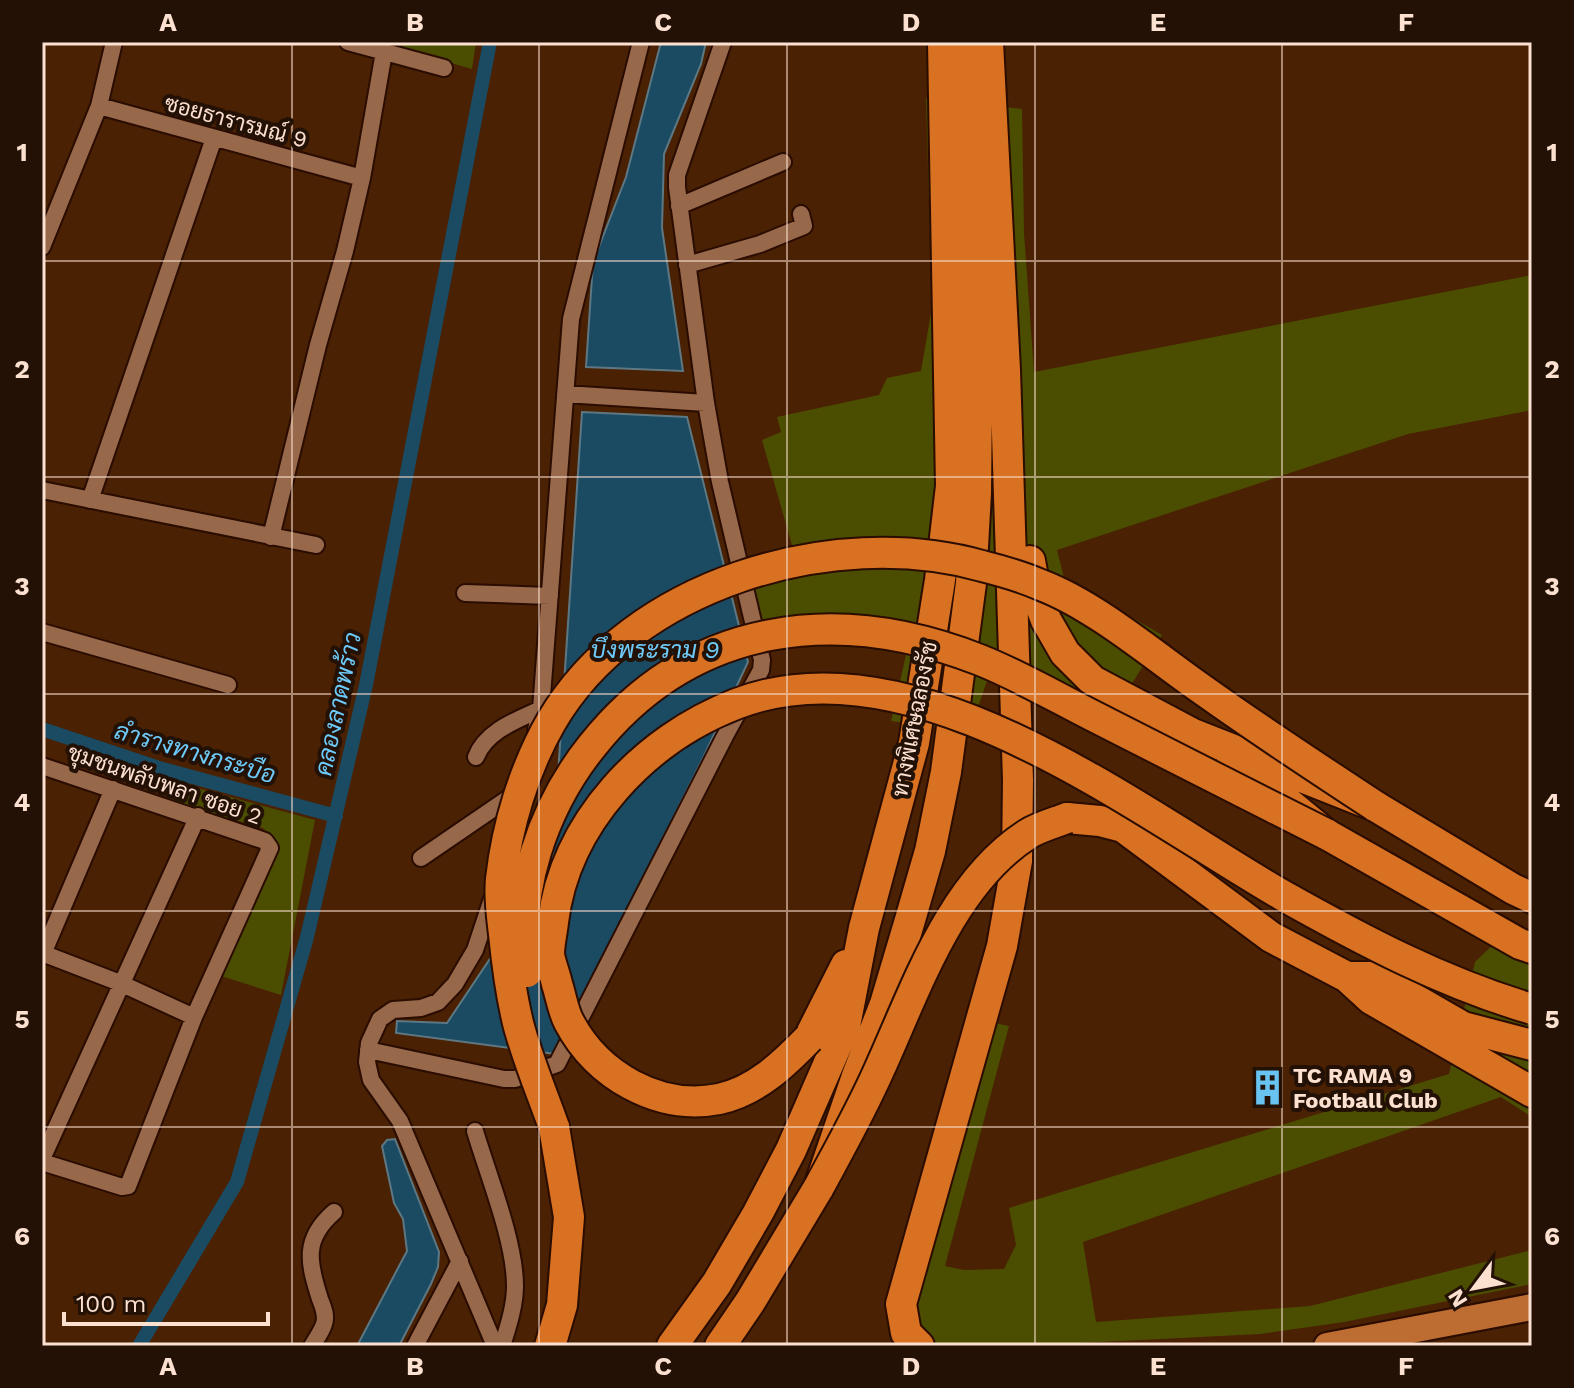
<svg xmlns="http://www.w3.org/2000/svg" width="1574" height="1388" font-family="'Work Sans',Sarabun,sans-serif">
<rect width="100%" height="100%" fill="#4a2102"/>
<path fill="#4b4e00" d="M377,42H476L472,69Z
M926,98L1022,109L1024,233L1034,372L1532,275V410L1408,434L1057,550L1064,578L1162,635L1112,716L995,657L970,731L891,721L911,633L760,629L745,561L794,552L762,440L781,432L777,417L879,395L887,378L921,371L932,307Z
M175,782L315,820L281,995L221,976L273,852L274,839L263,828L167,800Z
M1507,931L1532,937V1117L1501,1097L1083,1242L1096,1322L1310,1306L1532,1250V1284L1344,1322L1260,1334L1081,1343L935,1346L921,1336L910,1321L990,1022L1009,1026L945,1266L964,1270L1004,1269L1016,1245L1009,1208L1449,1074L1475,962Z"/>
<path fill="#1b4b62" stroke="#5e7883" stroke-width="2" d="M661,42H706L701,64L664,154L662,228L683,371L586,367L593,262L626,177Z
M582,412L687,417L748,662L704,756L555,1054L396,1033L397,1021L447,1023L552,866Z
M395,1139L439,1252L438,1267L431,1284L399,1346H357L407,1251L403,1219L394,1203L382,1146L387,1140Z"/>
<g fill="none" stroke-linecap="round" stroke-linejoin="round">
<path stroke="#1b4b62" stroke-width="14" d="M42,729L159,768L336,816
M139,1346L237,1182L307,937L366,685L490,42"/>
<defs>
<path id="street" d="M348,42L444,68
M99,106L362,178
M679,206L783,162
M42,247L99,106L114,42
M687,265L760,244L804,226L801,214
M565,394L706,403
M42,490L316,545
M90,500L214,138
M271,537L318,345L345,251L362,178L384,52
M465,593L550,596
M42,632L228,685
M536,730L541,709L571,319L641,42
M476,757C486,731 517,720 541,709
M42,766L265,841L270,848L194,1017L128,1186L122,1187L42,1162
M421,858L516,793
M492,899L475,950L455,984L438,1002L421,1008L393,1010L380,1019L369,1043L367,1062L371,1080L400,1121L495,1346
M42,953L120,983L194,1017
M42,956L113,789
M368,1050L504,1079H515L557,1064L725,736L761,670L762,660L720,482L706,403L677,187V175L723,42
M475,1131C488,1175 515,1241 515,1286C515,1306 508,1327 502,1346
M42,1159L198,816
M312,1346C316,1339 322,1331 324,1324C327,1315 323,1307 320,1299C308,1262 303,1239 334,1212
M415,1346L460,1261"/>
<path id="primary" d="M1327,1346L1532,1307"/>
<path id="highway" d="M1030,561L1036,594L1046,620L1065,653L1093,681L1193,734L1375,806L1513,889L1532,898
M1232,762L1275,792L1326,834L1520,944L1532,948
M1067,818L1100,821L1123,827L1271,937L1347,977L1371,999L1532,1092
M1347,977H1376L1463,1027L1532,1045
M809,1038L846,965
M550,1346L562,1305L569,1217L554,1127
M672,1346L717,1283L758,1213L791,1150L845,1026L864,928L914,743L940,580L951,486L943,42
M720,1346L750,1302L819,1187L857,1076L885,1004L910,920L930,851L946,772L971,583L976,493L977,395L966,42
M919,1346L906,1333L901,1304L1002,946L1017,861L1018,780L1005,370L988,42"/>
</defs>
<use href="#street" stroke="#2a0c00" stroke-width="20"/>
<use href="#primary" stroke="#2a0c00" stroke-width="30"/>
<use href="#highway" stroke="#2a0c00" stroke-width="34"/>
<use href="#street" stroke="#98684b" stroke-width="16"/>
<use href="#primary" stroke="#be6d32" stroke-width="26"/>
<use href="#highway" stroke="#d87121" stroke-width="30"/>
<defs>
<path id="highway-bridge" d="M527,972C513,893 543,807 592,746C691,621 838,604 980,660C1023,677 1064,702 1105,722C1178,759 1252,797 1326,834
M809,1038C784,1064 756,1091 719,1099C658,1111 597,1075 569,1022C563,1011 561,996 557,984C555,974 550,963 549,954C549,944 552,932 553,922C565,822 645,739 736,704C914,635 1135,810 1282,895C1362,940 1443,983 1532,1009
M554,1127C542,1093 527,1058 518,1023C511,994 507,964 504,934C502,917 499,897 501,879C507,826 524,769 551,722C631,584 833,524 982,566C1002,571 1023,577 1041,585C1096,606 1154,656 1203,690C1259,730 1317,768 1375,806
M819,1187C840,1148 862,1109 880,1068C916,989 951,883 1028,834C1039,827 1054,823 1067,818"/>
</defs>
<use href="#highway-bridge" stroke="#2a0c00" stroke-width="34" stroke-linecap="butt"/>
<use href="#highway-bridge" stroke="#d87121" stroke-width="30"/>
</g>
<path fill="none" stroke="#fce0d0" stroke-width="2" stroke-opacity="0.55" d="M292,42V1346M539,42V1346M787,42V1346M1035,42V1346M1282,42V1346M42,261H1532M42,477H1532M42,694H1532M42,911H1532M42,1127H1532"/>
<defs>
<symbol id="building-bare" viewBox="-9 -9 18 18"><path d="M-4-6H4V6H1V3H-1V6H-4ZM-2.5-4.3h1.7v1.8h-1.7ZM.8-4.3h1.7v1.8H.8ZM-2.5-1h1.7V.8h-1.7ZM.8-1h1.7V.8H.8Z" fill="#69c3f1" stroke="#231106" stroke-width="2.5" paint-order="stroke"/></symbol>
</defs>
<g fill-rule="evenodd">
<use href="#building-bare" x="1242" y="1062" width="51" height="51"/>
</g>
<g text-anchor="middle" stroke-width="8" stroke-linejoin="round" paint-order="stroke">
<g font-size="22" fill="#fce0d0" stroke="#231106">
<text transform="translate(236 121) rotate(15)" y="8">ซอยธารารมณ์ 9</text>
<text transform="translate(914 719) rotate(-79)" y="8">ทางพิเศษฉลองรัช</text>
<text transform="translate(165 784) rotate(19)" y="8">ชุมชนพลับพลา ซอย 2</text>
</g>
<g font-size="22" font-weight="bold" fill="#fce0d0" stroke="#231106" text-anchor="start">
<text x="1293" y="1083">TC RAMA 9<tspan x="1293" dy="25">Football Club</tspan></text>
</g>
<g font-size="24" font-style="italic" fill="#6ecaf9" stroke="#231106">
<text x="655" y="658">บึงพระราม 9</text>
<text transform="translate(338 704) rotate(-78)" y="8">คลองลาดพร้าว</text>
<text transform="translate(195 753) rotate(16)" y="8">ลำรางทางกระบือ</text>
</g>
</g>
<rect width="1574" height="1388" fill="none" stroke="#231106" stroke-width="88"/>
<g transform="translate(1474 1288) rotate(238)" stroke="#231106" stroke-width="6" paint-order="stroke">
<path d="M0-6L14 30L0 20L-14 30Z" fill="#fce0d0"/>
<text y="-12" font-size="22" font-weight="bold" text-anchor="middle" fill="#fce0d0">N</text>
</g>
<path d="M64 1312v12h204v-12" fill="none" stroke="#fce0d0" stroke-width="4"/>
<text x="76" y="1312" font-size="24" fill="#fce0d0" stroke="#231106" stroke-width="6" paint-order="stroke">100 m</text>
<rect x="44" y="44" width="1486" height="1300" fill="none" stroke="#fce0d0" stroke-width="3"/>
<g font-size="26" text-anchor="middle" font-weight="bold" fill="#fce0d0">
<text x="168" y="31">A</text>
<text x="415" y="31">B</text>
<text x="663" y="31">C</text>
<text x="911" y="31">D</text>
<text x="1158" y="31">E</text>
<text x="1406" y="31">F</text>
<text x="22" y="161">1</text>
<text x="1552" y="161">1</text>
<text x="22" y="378">2</text>
<text x="1552" y="378">2</text>
<text x="22" y="595">3</text>
<text x="1552" y="595">3</text>
<text x="22" y="811">4</text>
<text x="1552" y="811">4</text>
<text x="22" y="1028">5</text>
<text x="1552" y="1028">5</text>
<text x="22" y="1245">6</text>
<text x="1552" y="1245">6</text>
<text x="168" y="1375">A</text>
<text x="415" y="1375">B</text>
<text x="663" y="1375">C</text>
<text x="911" y="1375">D</text>
<text x="1158" y="1375">E</text>
<text x="1406" y="1375">F</text>
</g>
</svg>
